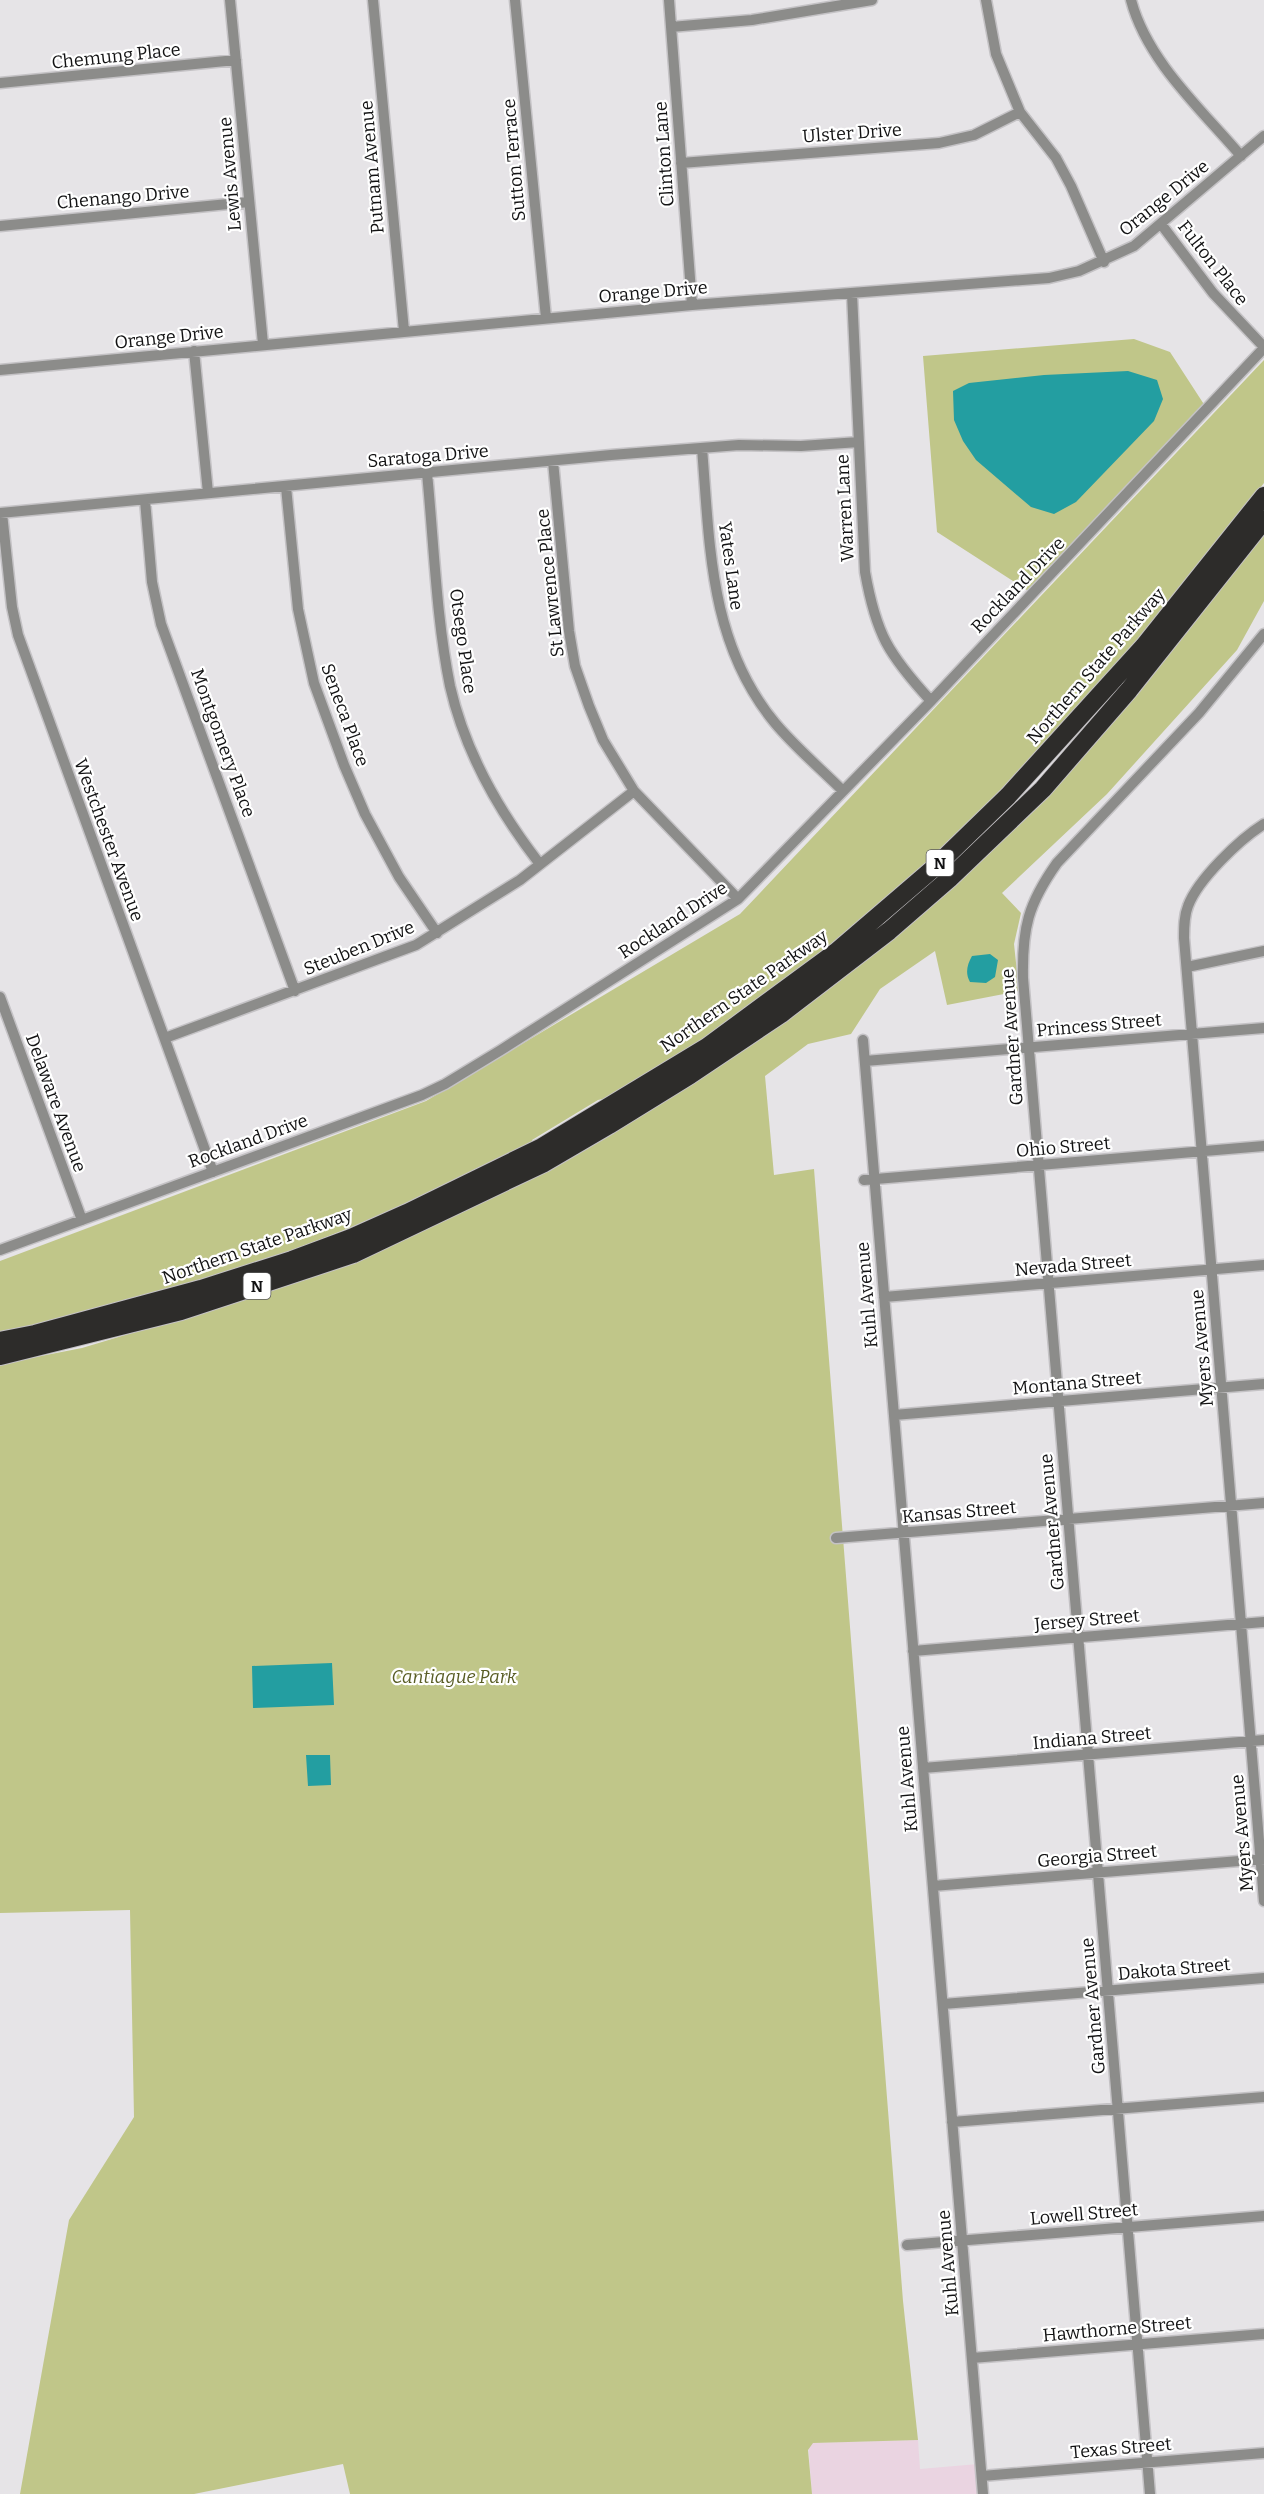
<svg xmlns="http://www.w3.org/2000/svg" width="1264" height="2494" font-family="Bitter,serif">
<rect width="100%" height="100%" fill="#e6e4e7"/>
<path fill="#ead4e1" d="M918,2440L920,2469L978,2464L980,2494H812L808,2443Z"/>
<path fill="#c0c689" d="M1134,339L1170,352L1207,409L1033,594L937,532L923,356Z
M1264,360V483L1152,627L981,816L859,925L687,1052L612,1097L598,1100L532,1140L536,1175L933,900L1264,532V601L1237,650L1107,794L1002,893L1021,913L1014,944L1019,991L947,1005L935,951L880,989L851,1034L808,1044L765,1076L774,1175L814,1169L903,2301L918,2440L813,2443L808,2450L812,2494H350L343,2464L194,2494H20L69,2220L134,2117L130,1910L0,1913V1364L82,1348L248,1298L359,1257L500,1194L498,1160C345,1238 169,1300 0,1334V1261L426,1101L740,914Z"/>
<path fill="#239ea1" d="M1128,371L1157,380L1163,399L1154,421L1076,502L1054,514L1031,507L976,460L963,441L954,420L953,391L969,383L1044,375Z
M990,954L998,960L995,977L986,983L970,982C965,973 967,965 972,956Z
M332,1663L334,1705L253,1708L252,1666Z
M306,1755H330L331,1785L308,1786Z"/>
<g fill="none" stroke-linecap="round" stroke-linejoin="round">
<defs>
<path id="street" d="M230,0L263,344
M373,0L404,331
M515,0L546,318
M669,0L692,305
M986,0L996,54L1020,112L1056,158L1071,186L1104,262
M1131,0C1147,61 1201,109 1241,156
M671,27L752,20L872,0
M0,83L236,60
M681,163L939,143L974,135L1020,112
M1161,224L1213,293L1264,347
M0,226L249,202
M852,294L865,572C876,634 888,654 931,701
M194,351L208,493
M0,370L692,305L1049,278L1079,271L1134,246L1264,136
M702,448C710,546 709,643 775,723C795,747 821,769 843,791
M553,461L569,631L575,666L589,706L603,740L634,791L738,899
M427,473C434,543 436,617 450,686C465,752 498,810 539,863
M286,487L298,609L314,683L344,765L365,814L399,877L437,933
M145,500L152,582L161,624L295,991
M0,513L611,455L739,445L801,446L859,442
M2,513L12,607L18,635L213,1172
M1264,824C1240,839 1198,879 1188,906C1184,916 1184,927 1184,938L1264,1901
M1187,967L1264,951
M0,997L82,1220
M165,1038L416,945L520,880L634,791
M863,1040L983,2494
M865,1061L1264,1028
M864,1180L1264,1146
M0,1250L422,1095L445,1084L501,1050L738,899L931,701L1264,348
M884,1297L1264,1265
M894,1415L1264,1384
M836,1538L1264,1503
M913,1651L1264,1622
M923,1768L1264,1740
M933,1886L1264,1859
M943,2004L1264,1978
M952,2122L1264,2097
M907,2245L1264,2216
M972,2358L1264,2334
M982,2476L1264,2453
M1150,2494L1023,978C1022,928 1028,904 1057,863L1199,713L1264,634"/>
<path id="highway" d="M0,1341L35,1334L201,1289L292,1260L351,1238L407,1213L542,1147L707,1047L836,952L935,867L1008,796L1144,646L1264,496
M0,1356L181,1311L353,1254L544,1163L609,1125L690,1075L781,1014L889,931L949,879L1043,789L1129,690L1264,520"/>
</defs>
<use href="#street" stroke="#c4c2c5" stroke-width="13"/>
<use href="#highway" stroke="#c4c2c5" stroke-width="20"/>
<use href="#street" stroke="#8c8c8a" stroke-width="10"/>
<use href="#highway" stroke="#2d2c2a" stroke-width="18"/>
</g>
<g text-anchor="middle" stroke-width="4.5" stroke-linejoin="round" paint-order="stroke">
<g fill="#fff" stroke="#59595a" stroke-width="1.5">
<rect x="926.5" y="850" width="27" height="26" rx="4.5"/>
<rect x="243.5" y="1273" width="27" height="26" rx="4.5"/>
</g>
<g font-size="16" font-weight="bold" fill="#121213">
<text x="940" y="869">N</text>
<text x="257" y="1292">N</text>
</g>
<g font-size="18" fill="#121213" stroke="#fff">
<text transform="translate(116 56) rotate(-6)" y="6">Chemung Place</text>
<text transform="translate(852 133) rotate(-4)" y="6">Ulster Drive</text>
<text transform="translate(664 154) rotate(-94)" y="6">Clinton Lane</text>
<text transform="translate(514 160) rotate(-95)" y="6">Sutton Terrace</text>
<text transform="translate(372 167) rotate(-95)" y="6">Putnam Avenue</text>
<text transform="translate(230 174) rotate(-95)" y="6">Lewis Avenue</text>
<text transform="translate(123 197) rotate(-5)" y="6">Chenango Drive</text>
<text transform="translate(1164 198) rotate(-39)" y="6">Orange Drive</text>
<text transform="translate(1213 263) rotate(52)" y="6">Fulton Place</text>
<text transform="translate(653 292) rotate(-5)" y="6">Orange Drive</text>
<text transform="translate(169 337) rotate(-6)" y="6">Orange Drive</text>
<text transform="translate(428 456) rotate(-5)" y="6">Saratoga Drive</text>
<text transform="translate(845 508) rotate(-93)" y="6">Warren Lane</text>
<text transform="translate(731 566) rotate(82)" y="6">Yates Lane</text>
<text transform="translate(550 583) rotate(-96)" y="6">St Lawrence Place</text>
<text transform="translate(1018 585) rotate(-46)" y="6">Rockland Drive</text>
<text transform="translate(463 641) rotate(82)" y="6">Otsego Place</text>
<text transform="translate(1096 666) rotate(-49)" y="6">Northern State Parkway</text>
<text transform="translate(345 715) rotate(70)" y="6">Seneca Place</text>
<text transform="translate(223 743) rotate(70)" y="6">Montgomery Place</text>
<text transform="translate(109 840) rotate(70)" y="6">Westchester Avenue</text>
<text transform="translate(673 920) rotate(-33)" y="6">Rockland Drive</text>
<text transform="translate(359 948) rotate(-22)" y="6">Steuben Drive</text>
<text transform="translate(744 991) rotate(-35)" y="6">Northern State Parkway</text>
<text transform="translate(1099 1025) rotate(-5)" y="6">Princess Street</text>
<text transform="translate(1012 1037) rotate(-94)" y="6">Gardner Avenue</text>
<text transform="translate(56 1103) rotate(70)" y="6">Delaware Avenue</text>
<text transform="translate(248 1141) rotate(-20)" y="6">Rockland Drive</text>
<text transform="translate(1063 1147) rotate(-5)" y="6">Ohio Street</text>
<text transform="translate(257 1246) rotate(-19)" y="6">Northern State Parkway</text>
<text transform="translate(1073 1265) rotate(-5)" y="6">Nevada Street</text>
<text transform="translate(867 1295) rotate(-95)" y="6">Kuhl Avenue</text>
<text transform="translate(1202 1348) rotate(-95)" y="6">Myers Avenue</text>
<text transform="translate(1077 1383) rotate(-5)" y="6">Montana Street</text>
<text transform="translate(959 1512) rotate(-5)" y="6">Kansas Street</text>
<text transform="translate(1052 1522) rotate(-95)" y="6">Gardner Avenue</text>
<text transform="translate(1087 1620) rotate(-5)" y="6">Jersey Street</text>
<text transform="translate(1092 1738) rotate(-5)" y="6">Indiana Street</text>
<text transform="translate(907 1779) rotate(-95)" y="6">Kuhl Avenue</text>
<text transform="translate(1242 1833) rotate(-95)" y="6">Myers Avenue</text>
<text transform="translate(1097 1856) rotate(-5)" y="6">Georgia Street</text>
<text transform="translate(1174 1969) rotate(-5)" y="6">Dakota Street</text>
<text transform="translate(1093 2006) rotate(-95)" y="6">Gardner Avenue</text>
<text transform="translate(1084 2214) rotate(-5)" y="6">Lowell Street</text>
<text transform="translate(948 2263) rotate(-95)" y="6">Kuhl Avenue</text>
<text transform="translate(1117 2329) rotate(-5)" y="6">Hawthorne Street</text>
<text transform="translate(1121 2448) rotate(-5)" y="6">Texas Street</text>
</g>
<g font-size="18" font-style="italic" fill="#585c24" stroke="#fff">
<text x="454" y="1683">Cantiague Park</text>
</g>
</g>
</svg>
